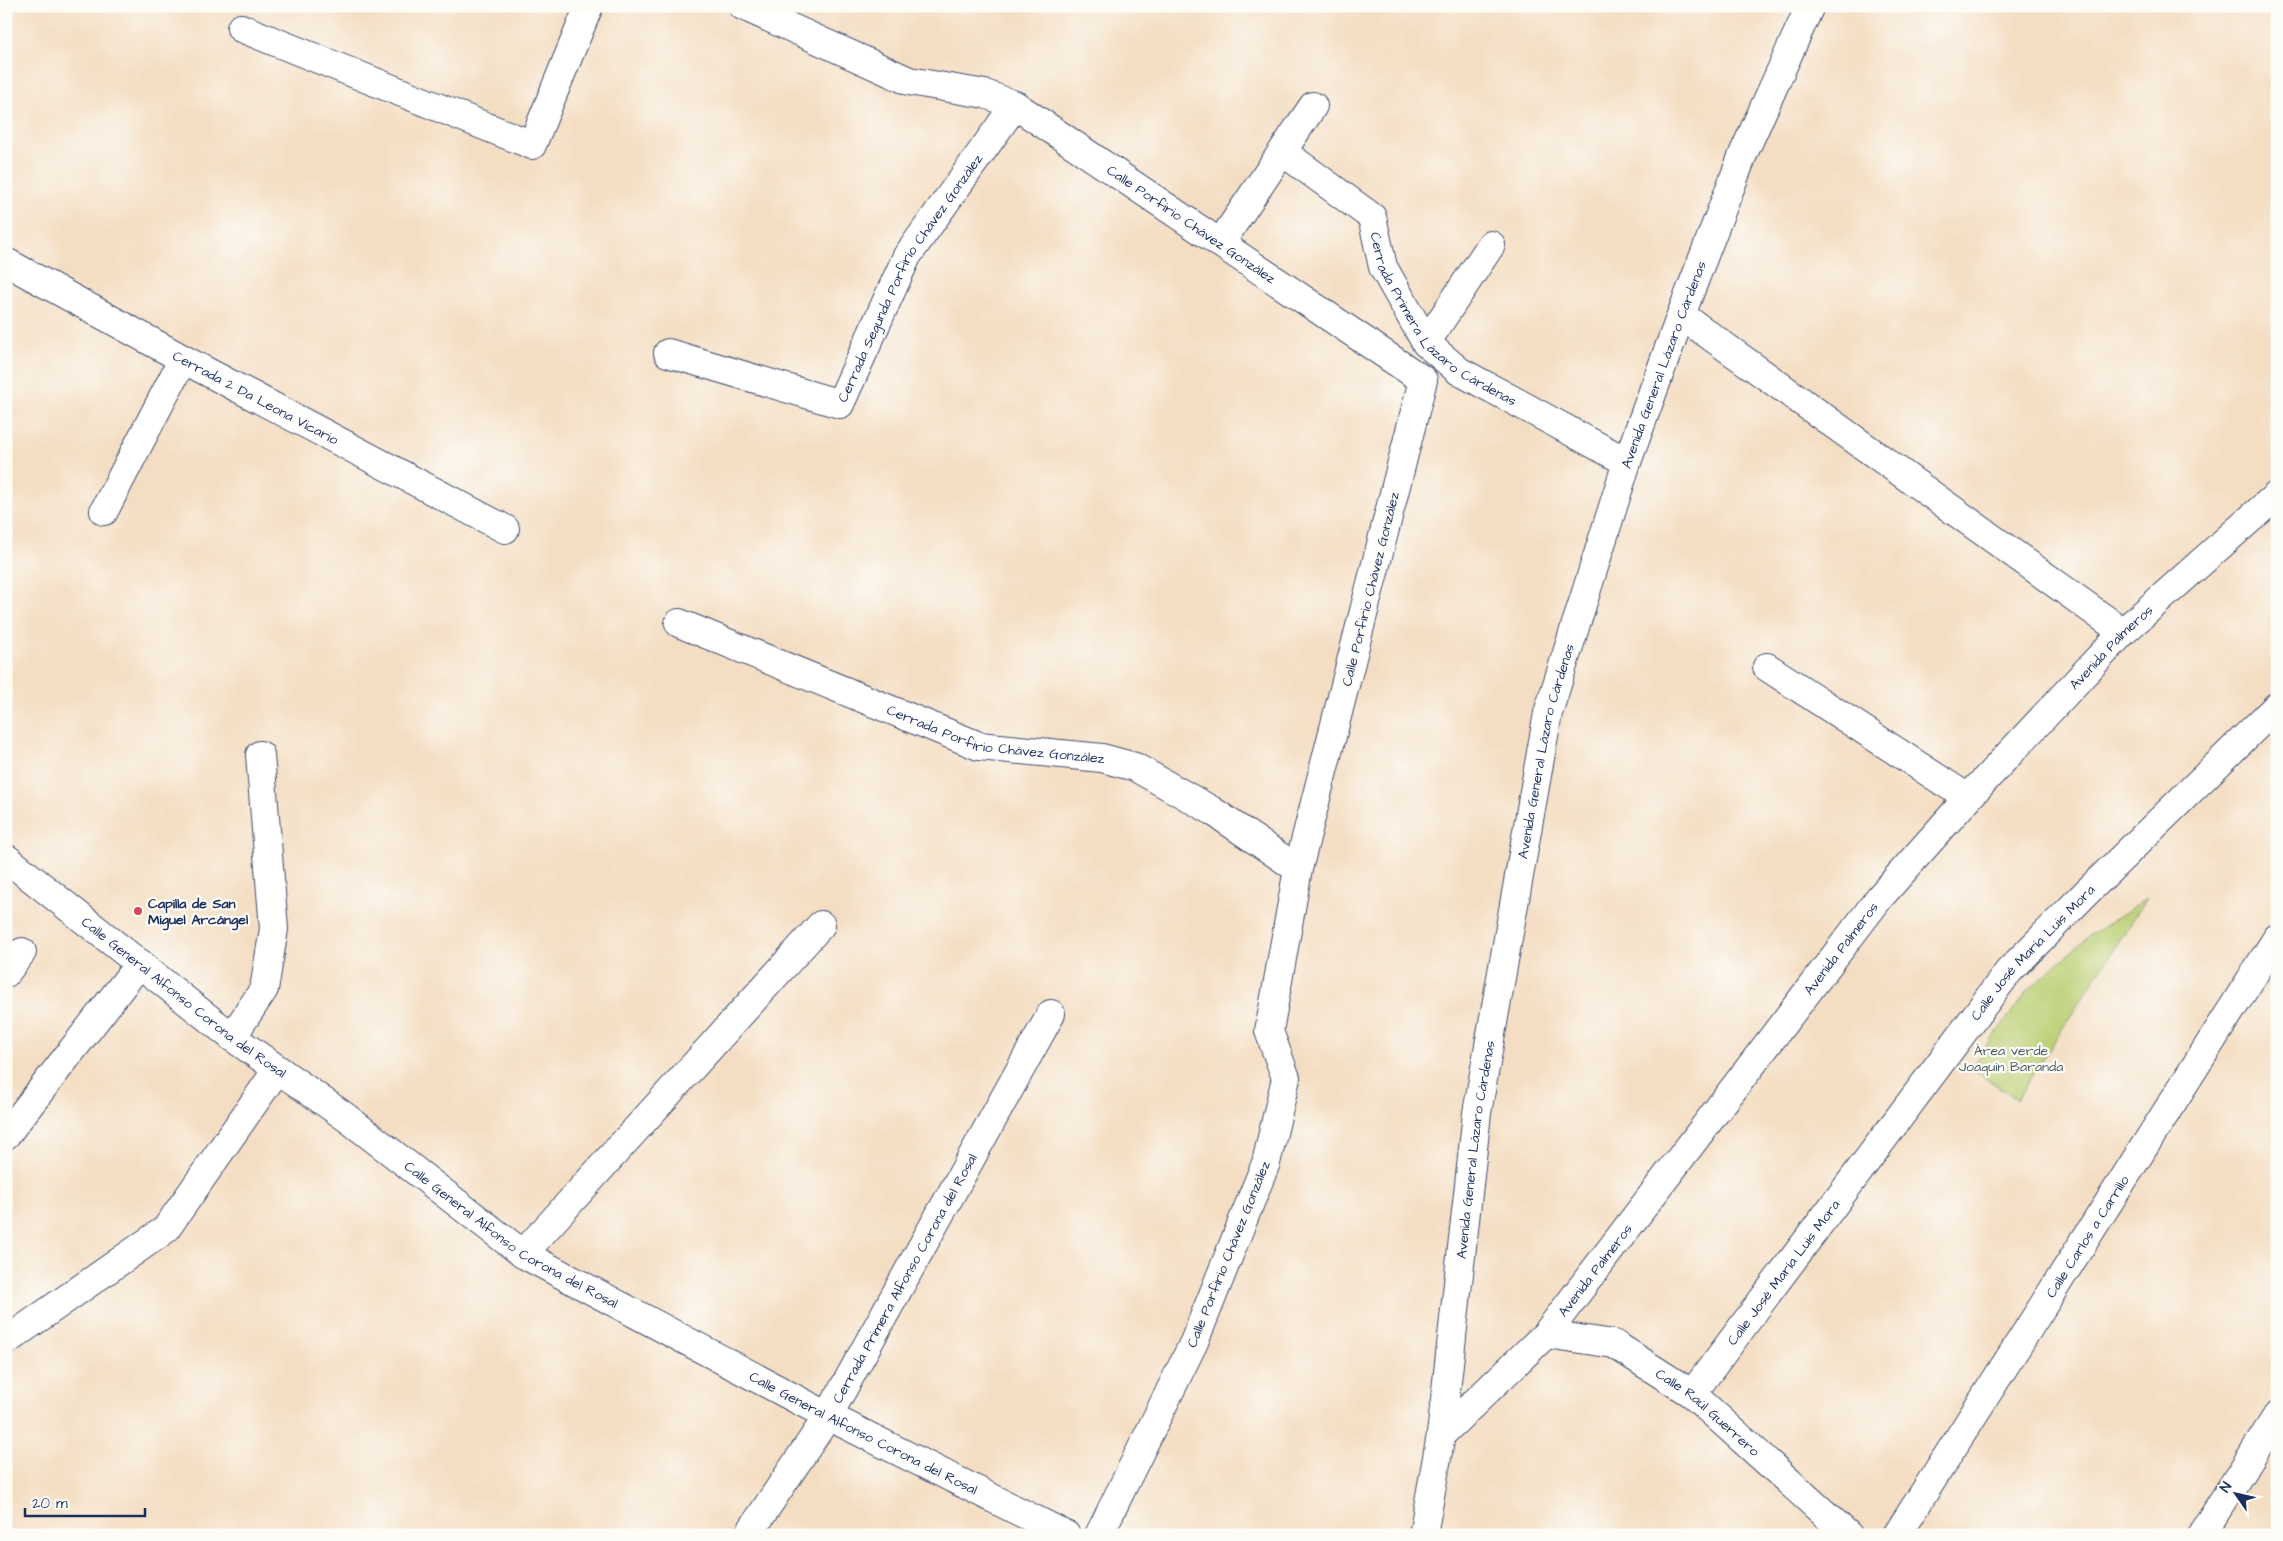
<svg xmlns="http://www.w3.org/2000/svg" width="2283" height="1541" font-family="'Architects Daughter',sans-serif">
<rect width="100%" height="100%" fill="#fdfcf7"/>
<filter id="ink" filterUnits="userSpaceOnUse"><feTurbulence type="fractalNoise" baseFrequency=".02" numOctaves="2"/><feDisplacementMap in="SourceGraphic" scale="10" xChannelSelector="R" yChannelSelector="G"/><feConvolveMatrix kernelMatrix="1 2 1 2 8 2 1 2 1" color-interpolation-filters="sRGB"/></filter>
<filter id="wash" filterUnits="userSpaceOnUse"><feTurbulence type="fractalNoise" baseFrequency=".0096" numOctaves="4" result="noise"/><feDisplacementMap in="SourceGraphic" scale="20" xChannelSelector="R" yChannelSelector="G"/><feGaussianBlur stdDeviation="1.12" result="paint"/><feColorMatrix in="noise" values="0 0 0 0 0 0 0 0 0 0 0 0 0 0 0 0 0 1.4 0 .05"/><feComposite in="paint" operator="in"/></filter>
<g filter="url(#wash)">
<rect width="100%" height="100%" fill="#f4dec3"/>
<path fill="#bace72" stroke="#6a7e68" d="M2147,898L2017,1099L1970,1068L2029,989L2089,936Z"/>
</g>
<g filter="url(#ink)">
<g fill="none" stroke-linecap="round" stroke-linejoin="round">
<defs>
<g id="street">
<path id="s1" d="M743,6L909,81L985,94L1015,105L1423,380L1298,869L1269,1031L1286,1078L1266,1163L1194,1342L1099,1535"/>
<path d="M241,28L532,145L589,6"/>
<path id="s2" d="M1283,152L1372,217L1383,267L1426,343L1459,371L1627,462"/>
<path d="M1221,242L1313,106"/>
<path id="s3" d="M6,262L183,359L505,529"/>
<path d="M1681,315L2123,632"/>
<path d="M1426,343L1491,245"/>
<path id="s4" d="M668,353L840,404L907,256L1015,105"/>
<path d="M104,511L183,359"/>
<path id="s5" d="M679,623L979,746L1102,758L1135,767L1211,810L1298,869"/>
<path d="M1767,667L1968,798"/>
<path id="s6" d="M6,858L232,1037L347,1118L523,1254L828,1416L1066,1535"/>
<path d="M6,973L22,952"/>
<path d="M232,1037L264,989L274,929L260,755"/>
<path d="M6,1135L140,963"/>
<path d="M523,1254L821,925"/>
<path id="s7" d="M1546,1334L1614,1344L1692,1394L1848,1535"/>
<path d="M6,1341L166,1229L277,1070"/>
<path id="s8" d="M1692,1394L2009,971L2086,893L2277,706"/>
<path id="s9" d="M1441,1435L1546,1334L1880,897L1968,798L2123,632L2277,495"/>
<path id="s10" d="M748,1535L828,1416L1051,1014"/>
<path id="s11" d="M1897,1535L2277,938"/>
<path d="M2201,1535L2277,1416"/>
</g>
<g id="secondary">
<path id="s12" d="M1423,1535L1441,1435L1477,1113L1548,713L1627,462L1681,315L1744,152L1810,6"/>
</g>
</defs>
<use href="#street" stroke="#3c496d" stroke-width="30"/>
<use href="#secondary" stroke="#3c496d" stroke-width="30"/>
<use href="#street" stroke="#fff" stroke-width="28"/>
<use href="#secondary" stroke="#fff" stroke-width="28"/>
</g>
</g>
<circle fill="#d1495b" stroke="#fdfcf7" stroke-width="2" cx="138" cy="911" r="5"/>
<g text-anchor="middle" stroke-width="4.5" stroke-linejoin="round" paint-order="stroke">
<g font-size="14" fill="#1b2f5e" stroke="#fdfcf7">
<text dy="5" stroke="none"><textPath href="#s1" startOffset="504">Calle Porfirio Chávez González</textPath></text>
<text dy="5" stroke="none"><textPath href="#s4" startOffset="324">Cerrada Segunda Porfirio Chávez González</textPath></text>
<text dy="5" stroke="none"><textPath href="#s2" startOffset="241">Cerrada Primera Lázaro Cárdenas</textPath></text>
<text dy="5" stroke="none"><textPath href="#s12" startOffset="1199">Avenida General Lázaro Cárdenas</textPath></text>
<text dy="5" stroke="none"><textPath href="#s3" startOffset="284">Cerrada 2 Da Leona Vicario</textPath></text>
<text transform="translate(1370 589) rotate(-76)" y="5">Calle Porfirio Chávez González</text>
<text dy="5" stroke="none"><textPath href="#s9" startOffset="1036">Avenida Palmeros</textPath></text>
<text dy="5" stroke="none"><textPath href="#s5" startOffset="338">Cerrada Porfirio Chávez González</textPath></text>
<text dy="5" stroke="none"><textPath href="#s12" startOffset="794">Avenida General Lázaro Cárdenas</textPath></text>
<text dy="5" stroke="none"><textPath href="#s9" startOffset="631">Avenida Palmeros</textPath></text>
<text dy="5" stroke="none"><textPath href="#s8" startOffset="558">Calle José María Luis Mora</textPath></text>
<text dy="5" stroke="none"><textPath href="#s6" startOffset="226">Calle General Alfonso Corona del Rosal</textPath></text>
<text dy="5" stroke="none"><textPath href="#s12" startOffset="389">Avenida General Lázaro Cárdenas</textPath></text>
<text dy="5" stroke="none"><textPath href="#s6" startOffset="631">Calle General Alfonso Corona del Rosal</textPath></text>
<text dy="5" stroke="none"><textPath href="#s11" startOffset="354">Calle Carlos a Carrillo</textPath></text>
<text transform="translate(1228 1254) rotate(-68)" y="5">Calle Porfirio Chávez González</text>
<text dy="5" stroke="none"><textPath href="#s9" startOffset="226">Avenida Palmeros</textPath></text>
<text dy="5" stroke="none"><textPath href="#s8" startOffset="152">Calle José María Luis Mora</textPath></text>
<text dy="5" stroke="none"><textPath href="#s10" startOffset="301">Cerrada Primera Alfonso Corona del Rosal</textPath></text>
<text dy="5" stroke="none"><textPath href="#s7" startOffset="185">Calle Raúl Guerrero</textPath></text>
<text dy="5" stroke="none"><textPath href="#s6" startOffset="1036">Calle General Alfonso Corona del Rosal</textPath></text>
</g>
<g font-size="14" font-weight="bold" fill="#1b2f5e" stroke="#fdfcf7" text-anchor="start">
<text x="148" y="908">Capilla de San<tspan x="148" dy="16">Miguel Arcángel</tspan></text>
</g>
<g font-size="14" fill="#4b5f64" stroke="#fdfcf7">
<text x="2011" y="1055">Área verde<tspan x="2011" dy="16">Joaquín Baranda</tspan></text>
</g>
</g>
<rect width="2283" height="1541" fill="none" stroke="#fdfcf7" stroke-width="25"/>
<g transform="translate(2236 1494) rotate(304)" stroke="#fdfcf7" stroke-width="4" paint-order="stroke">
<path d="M0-4L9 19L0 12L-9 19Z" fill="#1b2f5e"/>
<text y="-8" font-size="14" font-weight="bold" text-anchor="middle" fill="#1b2f5e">N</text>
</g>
<path d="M25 1508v8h120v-8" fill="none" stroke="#1b2f5e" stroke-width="2.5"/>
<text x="32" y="1508" font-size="15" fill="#1b2f5e" stroke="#fdfcf7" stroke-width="4" paint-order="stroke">20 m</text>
</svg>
